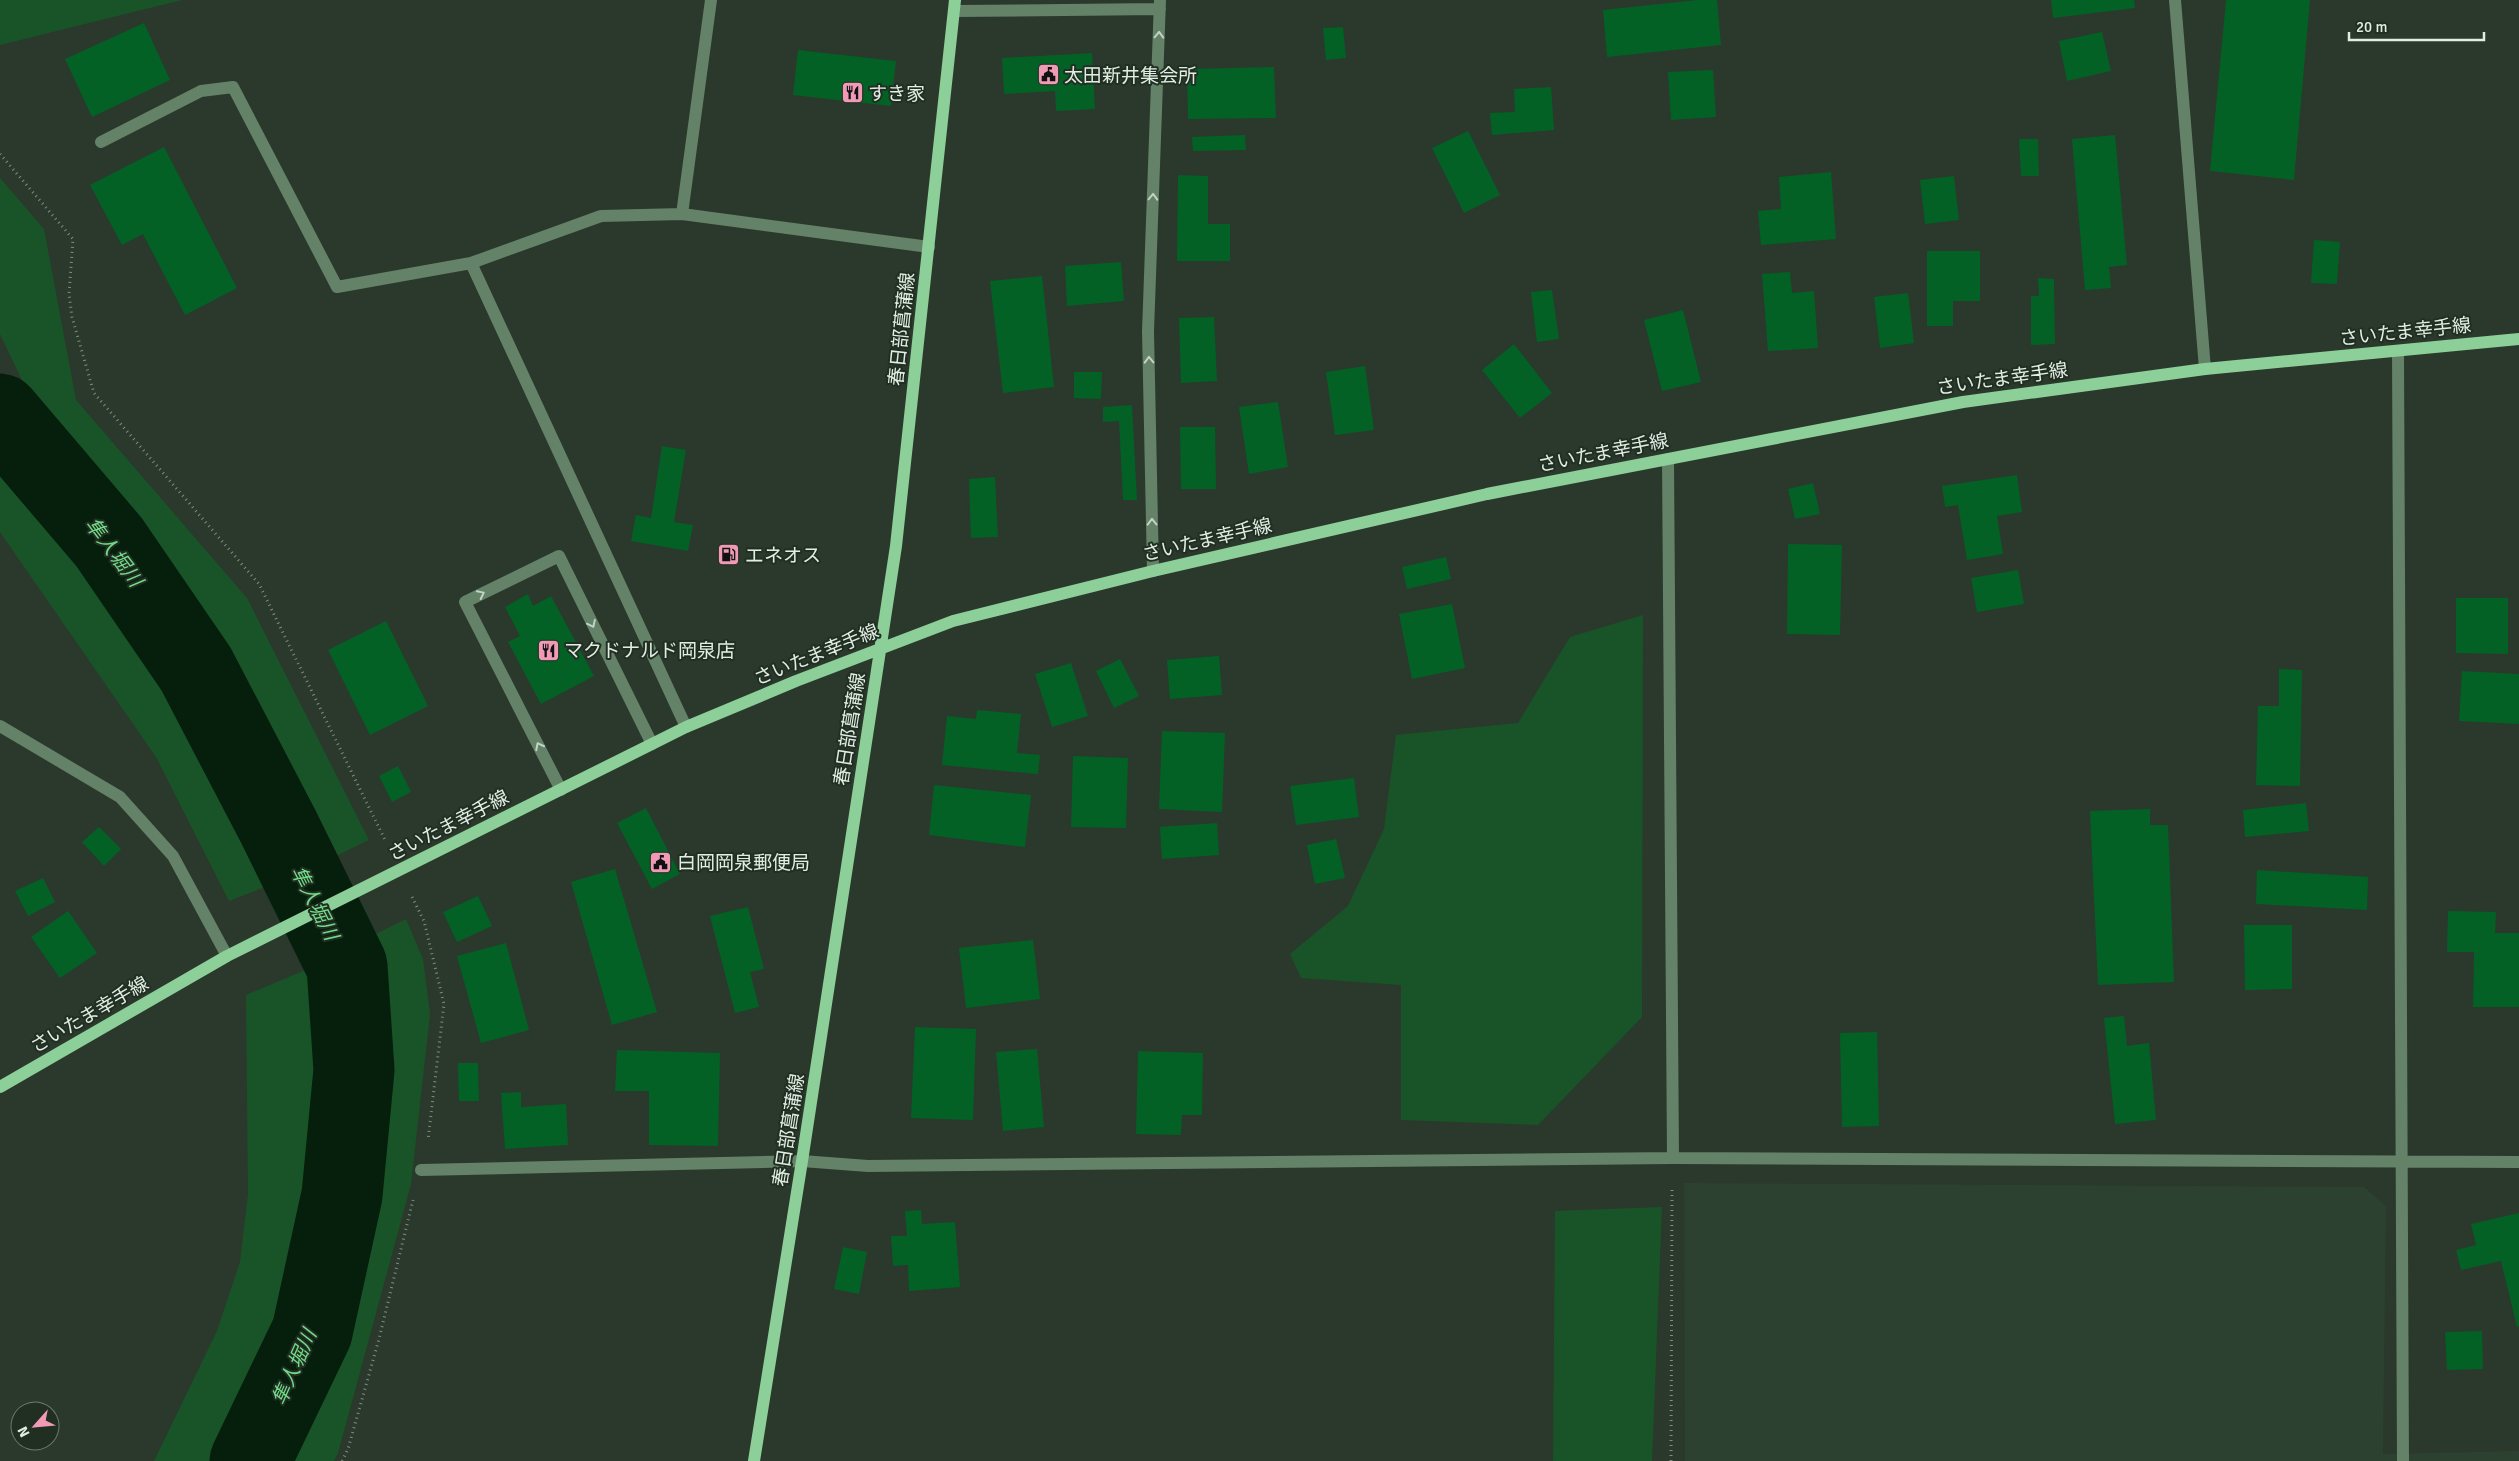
<svg xmlns="http://www.w3.org/2000/svg" width="2519" height="1461" font-family="Signika,'Noto Sans JP',sans-serif">
<rect width="100%" height="100%" fill="#2a392c"/>
<path fill="#2c412f" d="M1684,1183L2364,1187L2386,1206L2383,1454L2519,1451V1461H1685Z"/>
<path fill="#195428" d="M0,0H182L0,45Z
M0,178L44,229L76,400L247,598L369,840L323,862L238,674L125,504L41,420L0,334Z
M0,457L52,514L151,658L212,766L270,885L229,901L156,757L0,532Z
M1643,615L1642,1017L1538,1125L1401,1120V985L1301,978L1290,954L1348,906L1384,829L1396,735L1518,723L1570,637Z
M406,919L423,959L430,1014L411,1184L338,1453L334,1461H273L319,1361L362,1201L377,1024L370,969L362,941Z
M315,966L328,1004L330,1090L289,1325L239,1431L222,1461H154L217,1331L240,1262L248,1194L246,995Z
M1662,1207L1652,1461H1553L1555,1211Z"/>
<g fill="none" stroke-linecap="round" stroke-linejoin="round">
<path stroke="#061f0c" stroke-width="81" d="M0,414L109,542L196,669L278,826L347,966L354,1070L342,1195L312,1332L250,1461"/>
</g>
<path fill="#036126" d="M1698,0H1717L1721,45L1607,57L1603,10Z
M2051,0H2134L2135,8L2053,18Z
M2226,0H2310L2294,180L2210,171Z
M144,23L170,80L92,117L65,59Z
M1343,27L1346,58L1326,60L1323,28Z
M2102,32L2111,71L2067,81L2059,41Z
M798,50L896,61L891,106L793,95Z
M1092,53L1095,109L1056,111L1055,91L1004,94L1002,58Z
M1274,67L1276,118L1188,119L1187,69Z
M1713,70L1716,117L1671,120L1668,72Z
M1551,87L1554,130L1492,135L1490,113L1515,112L1514,89Z
M1468,131L1500,195L1464,213L1432,148Z
M1245,135L1246,150L1193,151L1192,137Z
M2115,135L2127,265L2109,267L2111,288L2085,290L2072,139Z
M2019,139H2038L2039,176H2021Z
M164,147L237,288L185,315L143,234L122,245L90,185Z
M1831,172L1836,239L1761,245L1758,211L1781,209L1779,177Z
M1178,175L1208,176V224H1230V261H1177Z
M1954,176L1959,220L1925,224L1920,180Z
M2314,240L2340,242L2337,284L2311,283Z
M1927,251H1980V301H1953V326H1927Z
M1121,262L1124,301L1067,306L1065,266Z
M1790,272L1792,293L1814,291L1818,348L1768,351L1762,274Z
M1042,276L1054,387L1003,393L990,281Z
M2038,278L2054,279L2055,344L2031,345V296H2039Z
M1552,290L1559,339L1537,342L1531,292Z
M1908,293L1914,343L1880,348L1874,297Z
M1683,310L1701,382L1662,391L1644,320Z
M1214,317L1217,381L1181,383L1179,318Z
M1514,344L1552,393L1520,418L1482,370Z
M1365,366L1374,430L1335,435L1326,372Z
M1074,372H1102L1101,399L1074,398Z
M1278,402L1288,467L1249,474L1239,407Z
M1132,405L1137,500H1123L1119,421L1103,422V407Z
M1180,427H1215L1216,489H1181Z
M662,446L686,450L674,522L693,525L688,551L631,541L636,515L651,518Z
M2017,475L2022,512L1997,516L2003,554L1967,560L1958,505L1945,507L1942,486Z
M995,477L998,537L971,538L969,479Z
M1813,483L1820,514L1795,519L1788,489Z
M1788,544L1842,545L1840,635L1787,634Z
M1446,557L1451,579L1407,589L1402,567Z
M2018,570L2024,604L1977,612L1971,578Z
M528,594L533,606L551,596L594,676L541,704L508,642L520,636L505,607Z
M2456,598H2508V654L2456,653Z
M1452,604L1465,668L1412,679L1399,614Z
M386,621L428,706L370,735L328,650Z
M1219,656L1222,695L1170,699L1167,660Z
M1120,659L1139,696L1114,708L1096,671Z
M1071,663L1088,716L1052,727L1035,674Z
M2279,669L2302,670L2300,786L2256,785L2258,706H2279Z
M2462,671L2519,674V724L2459,721Z
M977,710L1021,714L1017,753L1040,755L1038,774L942,765L947,716L976,719Z
M1162,731L1225,733L1222,812L1159,809Z
M1073,756L1128,758L1126,828L1071,827Z
M398,766L411,792L392,802L379,776Z
M1354,778L1359,817L1296,825L1290,786Z
M934,785L1031,795L1025,847L929,835Z
M2306,803L2309,831L2245,837L2243,810Z
M646,808L680,874L652,889L617,823Z
M2150,809V825H2168L2174,982L2098,985L2090,811Z
M1217,823L1219,855L1162,859L1160,827Z
M99,827L121,849L104,866L82,842Z
M1336,839L1345,878L1315,884L1307,845Z
M615,869L657,1012L612,1025L571,882Z
M2257,870L2368,877L2367,910L2256,904Z
M43,878L55,902L28,916L15,891Z
M478,896L492,926L457,942L443,912Z
M748,907L764,969L750,972L759,1007L735,1013L710,916Z
M68,911L97,953L60,978L31,937Z
M2448,911L2496,912L2495,933H2519V1007H2473L2474,952H2447Z
M2244,925H2292V989L2245,990Z
M1033,940L1040,999L966,1008L959,948Z
M506,943L529,1030L481,1043L457,956Z
M2124,1016L2127,1046L2149,1043L2156,1120L2115,1124L2104,1018Z
M915,1027L976,1029L973,1120L911,1118Z
M1877,1032L1879,1126L1842,1127L1840,1033Z
M1037,1049L1044,1127L1003,1131L996,1052Z
M617,1050L720,1053L718,1146L649,1145V1091H615Z
M1138,1051L1203,1053L1202,1115H1182L1181,1135L1136,1134Z
M458,1063H478L479,1101H459Z
M521,1092V1107L566,1104L568,1145L505,1149L501,1093Z
M921,1210L922,1224L955,1222L960,1287L909,1291L908,1265L893,1266L891,1236H907L905,1211Z
M2519,1213V1326L2517,1327L2501,1261L2461,1270L2456,1250L2476,1245L2471,1224Z
M843,1247L867,1252L859,1294L834,1289Z
M2482,1331L2483,1369L2447,1370L2445,1332Z"/>
<g fill="none" stroke-linecap="round" stroke-linejoin="round">
<path stroke="#808d82" stroke-width="3" stroke-dasharray="1 4" stroke-linecap="butt" d="M0,154L73,239L69,294L72,317L94,393L259,584L386,842
M412,897L424,921L444,1004L428,1140
M342,1461L348,1449L379,1339L413,1200
M1671,1461L1672,1189"/>
<path stroke="#638267" stroke-width="12" d="M2175,0L2205,369
M954,11L1160,9
M101,142L201,91L233,87L337,287L471,263
M682,214L711,0
M2398,351L2403,1461
M1668,459L1673,1158
M1153,571L1148,331L1160,0
M0,726L120,797L173,856L227,956
M686,727L471,263L601,216L682,214L929,247
M561,790L465,602L559,556L652,744
M421,1170L802,1161L868,1166L1673,1158L2519,1162"/>
<path stroke="#8dcf98" stroke-width="12" d="M0,1087L227,956L686,727L796,681L953,621L1153,571L1487,494L1963,402L2205,369L2519,339
M754,1461L802,1161L896,546L955,0"/>
</g>
<defs><path id="oneway-chevron" d="M-2-3.5L2.5 0L-2 3.5" fill="none" stroke-width="1.6" stroke-linecap="round" stroke-linejoin="round" transform="scale(1.25)"/></defs>
<g stroke="#c2d2c4">
<use href="#oneway-chevron" transform="translate(1159 35) rotate(-88)"/>
<use href="#oneway-chevron" transform="translate(1153 197) rotate(-88)"/>
<use href="#oneway-chevron" transform="translate(1149 360) rotate(-91)"/>
<use href="#oneway-chevron" transform="translate(1152 522) rotate(-91)"/>
<use href="#oneway-chevron" transform="translate(481 594) rotate(-26)"/>
<use href="#oneway-chevron" transform="translate(592 624) rotate(64)"/>
<use href="#oneway-chevron" transform="translate(539 746) rotate(-117)"/>
</g>
<defs>
<symbol id="civic-square" viewBox="-11 -11 22 22"><rect x="-9" y="-9" width="18" height="18" rx="4" fill="#f09ab6" stroke="#202f22"/><path d="M-.6-6.5H3V-4.5H.6V-3L4-1V1h2V6H-6V1h2V-1L-.6-3ZM-1.2 2.5V6h2.4V2.5Z" fill="#111"/></symbol>
<symbol id="restaurant-square" viewBox="-11 -11 22 22"><rect x="-9" y="-9" width="18" height="18" rx="4" fill="#f09ab6" stroke="#202f22"/><path d="M-5-6h1v4h1v-4h1v4h1v-4h1v5L-1.5 .5V6h-2V.5L-5-1ZM5-6V6H3V1.5H1.5Q1.5-4 5-6Z" fill="#111"/></symbol>
<symbol id="fuel-square" viewBox="-11 -11 22 22"><rect x="-9" y="-9" width="18" height="18" rx="4" fill="#f09ab6" stroke="#202f22"/><path d="M-5.5-6h7V0h2V4h1.3V-2.5L3-4.5l.8-.8L6-3V5H2.5V1h-1V6h-7ZM-4.2-4.7v3.2H.2V-4.7Z" fill="#111"/></symbol>
</defs>
<g fill-rule="evenodd">
<use href="#civic-square" x="1036" y="62" width="25" height="25"/>
<use href="#restaurant-square" x="840" y="80" width="25" height="25"/>
<use href="#fuel-square" x="716" y="542" width="25" height="25"/>
<use href="#restaurant-square" x="536" y="638" width="25" height="25"/>
<use href="#civic-square" x="648" y="850" width="25" height="25"/>
</g>
<g text-anchor="middle" stroke-width="4" stroke-linejoin="round" paint-order="stroke">
<g font-size="19" fill="#e2ece3" stroke="#202f22" text-anchor="start">
<text x="1064" y="82">太田新井集会所</text>
<text x="868" y="100">すき家</text>
<text x="745" y="562">エネオス</text>
<text x="564" y="657">マクドナルド岡泉店</text>
<text x="677" y="869">白岡岡泉郵便局</text>
</g>
<g font-size="19" fill="#e2ece3" stroke="#202f22">
<text transform="translate(901 329) rotate(-84)" y="7">春日部菖蒲線</text>
<text transform="translate(2405 331) rotate(-6)" y="7">さいたま幸手線</text>
<text transform="translate(2002 378) rotate(-8)" y="7">さいたま幸手線</text>
<text transform="translate(1603 452) rotate(-11)" y="7">さいたま幸手線</text>
<text transform="translate(1207 539) rotate(-13)" y="7">さいたま幸手線</text>
<text transform="translate(816 654) rotate(-22)" y="7">さいたま幸手線</text>
<text transform="translate(849 729) rotate(-81)" y="7">春日部菖蒲線</text>
<text transform="translate(448 825) rotate(-27)" y="7">さいたま幸手線</text>
<text transform="translate(89 1014) rotate(-30)" y="7">さいたま幸手線</text>
<text transform="translate(788 1130) rotate(-81)" y="7">春日部菖蒲線</text>
</g>
<g font-size="20" font-style="italic" fill="#73da88" stroke="#202f22">
<text transform="translate(114 552) rotate(53)" y="7">隼人堀川</text>
<text transform="translate(315 903) rotate(63)" y="7">隼人堀川</text>
<text transform="translate(294 1367) rotate(-66)" y="7">隼人堀川</text>
</g>
</g>
<g transform="translate(35 1426) rotate(243)"><circle r="24" fill="#202f22" stroke="#6e7b6f"/>
<path d="M0-4L9 19L0 12L-9 19Z" fill="#f09ab6"/>
<text y="-8" font-size="14" font-weight="bold" text-anchor="middle" fill="#e2ece3">N</text>
</g>
<path d="M2349 32v8h135v-8" fill="none" stroke="#e2ece3" stroke-width="2.5"/>
<text x="2356" y="32" font-size="15" fill="#e2ece3" stroke="#202f22" stroke-width="4" paint-order="stroke">20 m</text>
</svg>
